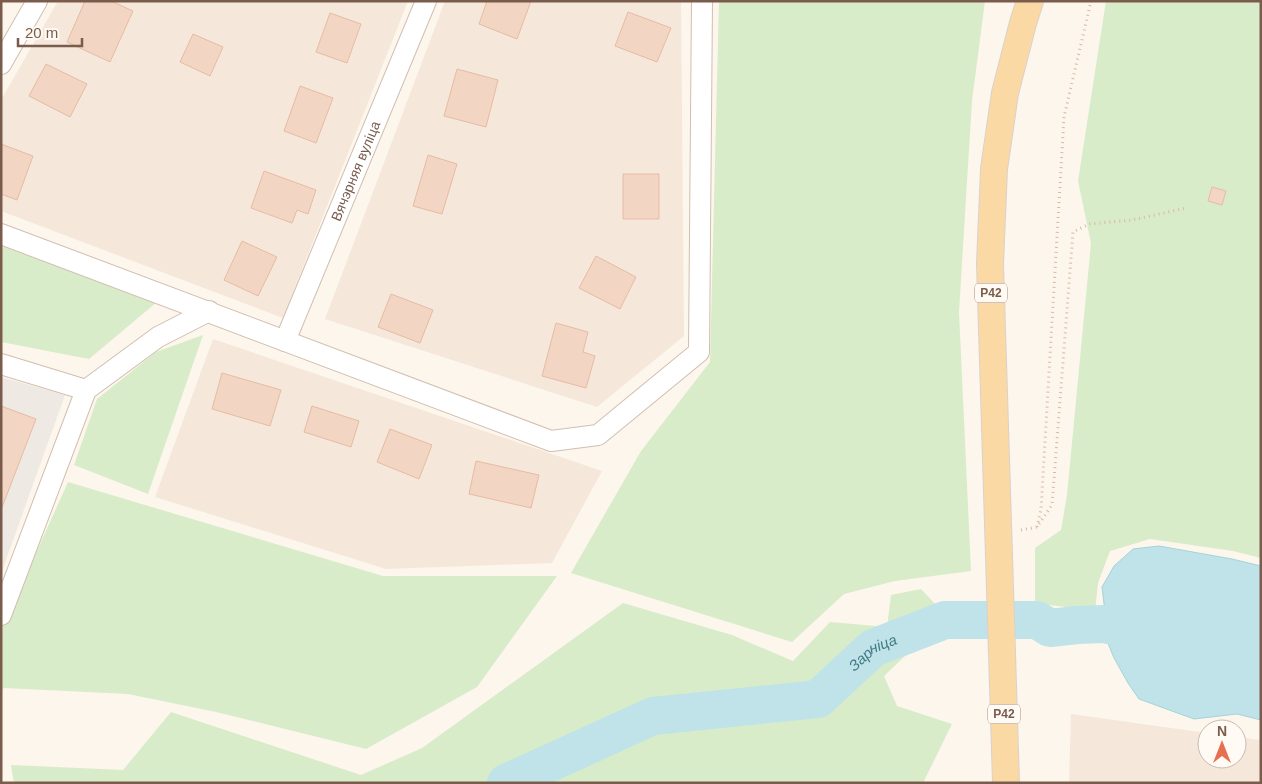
<svg xmlns="http://www.w3.org/2000/svg" width="1262" height="784" font-family="Arial,sans-serif">
<rect width="100%" height="100%" fill="#fdf6ec"/>
<path fill="#f5e8da" d="M58,1H408L283,318L1,211V100Z
M445,1H681L684,336L597,407L325,319Z
M213,339L602,471L552,563L386,569L155,497Z
M1071,714L1207,733V759H1237V737L1261,740V783H1069Z"/>
<path fill="#efe9e4" d="M1,377L65,395L1,574Z"/>
<path fill="#d8ecc9" d="M719,1H985L972,101L959,312L971,571L895,581L844,594L792,642L571,573L641,451L710,362Z
M1106,1H1261V558L1233,551L1150,539L1110,551L1098,583L1095,611L1035,603V548L1061,530L1067,495L1091,243L1078,181Z
M1,246L157,302L89,359L1,342Z
M203,335L148,494L74,465L97,399L156,352Z
M68,482L383,576H557L477,687L366,749L216,712L128,694L4,688L1,691V624L5,622Z
M921,589L938,607L928,634L884,676L897,706L952,724L923,783H14L11,765L123,770L171,712L361,775L422,748L623,603L732,635L793,661L830,622L887,627L891,595Z"/>
<path fill="#bfe3e8" stroke="#a5d3da" d="M1159,546L1232,559L1261,566V720L1237,714L1194,719L1139,699L1128,683L1114,658L1105,636L1103,624L1105,612L1102,587L1114,566L1133,549Z"/>
<g fill="none" stroke-linecap="round" stroke-linejoin="round">
<path stroke="#bfe3e8" stroke-width="38" id="s1" d="M506,783L653,716L818,699L873,648L945,620H1037L1050,628L1077,625L1103,624L1155,633"/>
</g>
<path fill="#f3d5c3" stroke="#e6bba3" d="M85,1H111L133,11L110,62L67,42Z
M487,1H531L517,39L479,24Z
M628,12L671,28L657,62L615,46Z
M330,13L361,24L347,63L316,52Z
M193,34L223,47L210,76L180,62Z
M46,64L87,84L70,117L29,96Z
M457,69L498,80L486,127L444,116Z
M300,86L333,98L316,143L284,131Z
M1,144L33,156L17,200L1,194Z
M428,155L457,164L442,214L413,206Z
M264,171L316,190L308,214L297,210L292,223L251,208Z
M623,174H659V219H623Z
M1212,187L1226,191L1222,205L1208,201Z
M242,241L277,257L258,296L224,280Z
M596,256L636,277L620,309L579,288Z
M391,294L433,310L420,343L378,327Z
M556,323L588,332L583,352L595,356L586,388L542,376Z
M222,373L281,390L270,426L212,409Z
M1,406L36,419L1,510Z
M312,406L359,421L351,447L304,432Z
M390,429L432,445L419,479L377,462Z
M476,461L539,475L531,508L469,494Z"/>
<g fill="none" stroke-linecap="round" stroke-linejoin="round">
<defs>
<g id="minor">
<path d="M1,64L37,1"/>
<path d="M1,234L551,441L598,435L699,352L702,1"/>
<path id="s2" d="M285,341L426,1"/>
<path d="M1,364L86,390L158,337L209,311"/>
<path d="M1,615L86,390"/>
</g>
<path id="major" d="M1006,783L990,264L994,169L1005,93L1023,23L1030,1"/>
</defs>
<use href="#minor" stroke="#d1beb0" stroke-width="22"/>
<use href="#major" stroke="#dad1cd" stroke-width="28"/>
<path stroke="#d9b8a5" stroke-width="3" stroke-dasharray="1 4" stroke-linecap="butt" d="M1037,527L1041,510L1064,117L1091,1
M1021,530L1037,527L1052,505L1073,232L1089,224L1132,220L1186,208"/>
<use href="#minor" stroke="#fff" stroke-width="20"/>
<use href="#major" stroke="#fbd9a5" stroke-width="26"/>
</g>
<g text-anchor="middle" stroke-width="5" stroke-linejoin="round" paint-order="stroke">
<g fill="#fffaf3" stroke="#a28b7f" stroke-width="1">
<rect x="975" y="283.5" width="32" height="19" rx="4"/>
<rect x="988" y="704.5" width="32" height="19" rx="4"/>
</g>
<g font-size="12" font-weight="bold" fill="#7a5c4d">
<text x="991" y="297">Р42</text>
<text x="1004" y="718">Р42</text>
</g>
<g font-size="14" fill="#7a5c4d" stroke="#fffaf3">
<text dy="5" stroke="none"><textPath href="#s2" startOffset="184">Вячэрняя вуліца</textPath></text>
</g>
<g font-size="15" font-style="italic" fill="#437c86" stroke="#fffaf3">
<text dy="5" stroke="none"><textPath href="#s1" startOffset="400">Зарніца</textPath></text>
</g>
</g>
<rect width="1262" height="784" fill="none" stroke="#7a5c4d" stroke-width="5"/>
<g transform="translate(1222 744)"><circle r="24" fill="#fffaf3" stroke="#cabbb1"/>
<path d="M0-4L9 19L0 12L-9 19Z" fill="#e76f51"/>
<text y="-8" font-size="14" font-weight="bold" text-anchor="middle" fill="#7a5c4d">N</text>
</g>
<path d="M18 38v8h64v-8" fill="none" stroke="#7a5c4d" stroke-width="2.5"/>
<text x="25" y="38" font-size="15" fill="#7a5c4d" stroke="#fffaf3" stroke-width="4" paint-order="stroke">20 m</text>
</svg>
